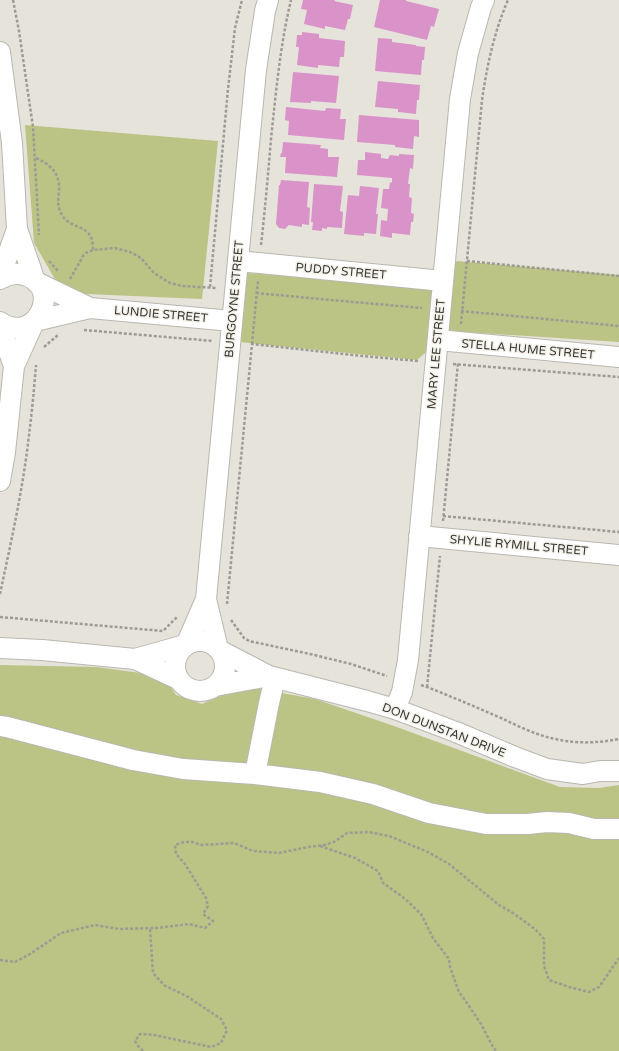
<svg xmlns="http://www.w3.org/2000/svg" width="619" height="1051" font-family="'Varela Round',sans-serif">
<rect width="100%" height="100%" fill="#e6e3db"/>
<path fill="#bbc484" d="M25,125L218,141L202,299L63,293L34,243Z
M457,261L619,275V342L450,331L417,360L240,342L247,273L430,286Z
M0,665L96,667L141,673L168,683L176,695L202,704L243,686L315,699L394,726L560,787L599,788L619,785V1051H0Z"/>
<path fill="#d993c9" d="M303,0H335L334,1L353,5L350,19H348L345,30L325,26V29L304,24L307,10L301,9Z
M380,0H406V1L439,9L434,27L431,26L427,40L374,27Z
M302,32L319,34V38L345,41L344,57H340L339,67L318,65V68L297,65L299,47H296L297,35H302Z
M378,38L392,39V42L416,45V46L425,47L424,60H422L421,75L375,71Z
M293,72L339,76L336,103L311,101V103L290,102Z
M378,81L420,85L419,100H417L416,114L398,112V109L375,107Z
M286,107L325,111L326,108L341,109L340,119H346L344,140L288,135L289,121L285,120Z
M359,115L419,120V137L414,136L413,149L395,147V145L357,142Z
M283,142L321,145L320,148L328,149V157H339L337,177L285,173L286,157H280L281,153H282Z
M365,152L381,154V158L388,159L390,155L399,156V154L414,155L413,169L410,168L408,184H410L409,197L412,198L411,213L414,214L413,222H411L410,235L392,233V238L380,236L381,220L387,221L388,209L381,208L383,189H389L390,182L392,183V178L357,175L358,160H365Z
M281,180L309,182L307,207L310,208L309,225L302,224V227L289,225L285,229L279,228L276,224L279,185H280Z
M314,184L343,186L340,211L343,212L342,228L327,227V229L322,228V231L312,230L313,222H311Z
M360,186L379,188L376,214H378L376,234L364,233V236L344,234L348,195L359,196Z"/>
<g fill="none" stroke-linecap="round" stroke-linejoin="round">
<defs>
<path id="minor" d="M0,52L12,143L17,229L35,281
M238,261L443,281
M0,277L17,229
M0,279C8,274 17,272 27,276C63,289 35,346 0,322
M36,282L90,308
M35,321L90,308L232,321
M0,327L14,366
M438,340L619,357
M0,481L5,452L14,366L34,322
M419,536L619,555
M206,599L218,649
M175 666a25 25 0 1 1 50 0a25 25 0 1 1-50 0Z
M186,645L206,599L256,70L265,11L268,0
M0,648L42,650L135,659L178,679
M219,650L269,676L367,701L395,709L456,732L515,757L547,769L583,774L600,771H619
M135,659L185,645
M215,686L269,676
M395,709L402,692L408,660L460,99L468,53L481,7L484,0
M0,726L7,727L133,760L183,769L255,774L320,782L373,794L429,813L486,824H528L547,822L569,823L594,829H619
M255,774L269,703L275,678"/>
</defs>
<use href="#minor" stroke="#b9b7af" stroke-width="22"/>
<path stroke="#9c9b94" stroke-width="2.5" stroke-dasharray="3 2" stroke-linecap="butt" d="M13,0L19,31L33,127L39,235
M36,158C51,165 60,173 59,191C58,200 57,207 62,215C69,228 88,225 92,240C93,243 93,247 93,250
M261,245C265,210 268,175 271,139C276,92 280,46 291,0
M49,261L58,271
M467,261L619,276
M70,279L83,256L86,253L93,250L115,248L130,252L141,258L154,273L170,283L182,286L217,288
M210,287L228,89L235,28L242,0
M256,293L320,299L422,308
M461,311L619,326
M461,324L482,100C487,66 494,32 508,0
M84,330L213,341
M252,344L258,280
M44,347L58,335
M453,364L619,377
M443,516L619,532
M443,521L458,363
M0,594C11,542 23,489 29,435C32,412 34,389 36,365
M227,604L252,344L362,356L418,361
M0,617L163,631L177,617
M231,620L244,638L249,641L310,654L351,664L387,676
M421,685L427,687C452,697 476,707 501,718C518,726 536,735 555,739C577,744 598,743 619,739
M427,687L440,556
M320,846L355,858L378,871L383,883L404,898L421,914L433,938L449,959L450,967L459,992L467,1003L481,1024L493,1047L496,1051
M0,960L15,962L30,954L61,933L95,925L119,929L157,928L189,924L205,928L213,921L203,914L208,906L206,898L185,864L176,854L175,845L184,842H192L202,845L234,843L253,851L279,853L308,847L324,845L334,842L347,833L368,832L389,836L428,852L449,864L499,905L513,913L535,929L544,939V966L549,980L569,987L589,992L599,987L619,958
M143,1051L139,1047L135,1041L140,1034L154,1035L211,1047L221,1043L227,1030L221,1019L188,997L164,985L153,973L150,928"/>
<use href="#minor" stroke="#fff" stroke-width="20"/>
</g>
<g text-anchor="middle" stroke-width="3" stroke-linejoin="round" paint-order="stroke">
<g font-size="12" fill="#383834" stroke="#f3f1e8">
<text transform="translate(341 271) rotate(5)" y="4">PUDDY STREET</text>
<text transform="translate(234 299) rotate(-85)" y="4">BURGOYNE STREET</text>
<text transform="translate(161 314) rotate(5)" y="4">LUNDIE STREET</text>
<text transform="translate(528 349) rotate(5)" y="4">STELLA HUME STREET</text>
<text transform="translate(436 354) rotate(-85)" y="4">MARY LEE STREET</text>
<text transform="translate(519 545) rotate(5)" y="4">SHYLIE RYMILL STREET</text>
<text transform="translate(444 730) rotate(21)" y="4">DON DUNSTAN DRIVE</text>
</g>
</g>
</svg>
